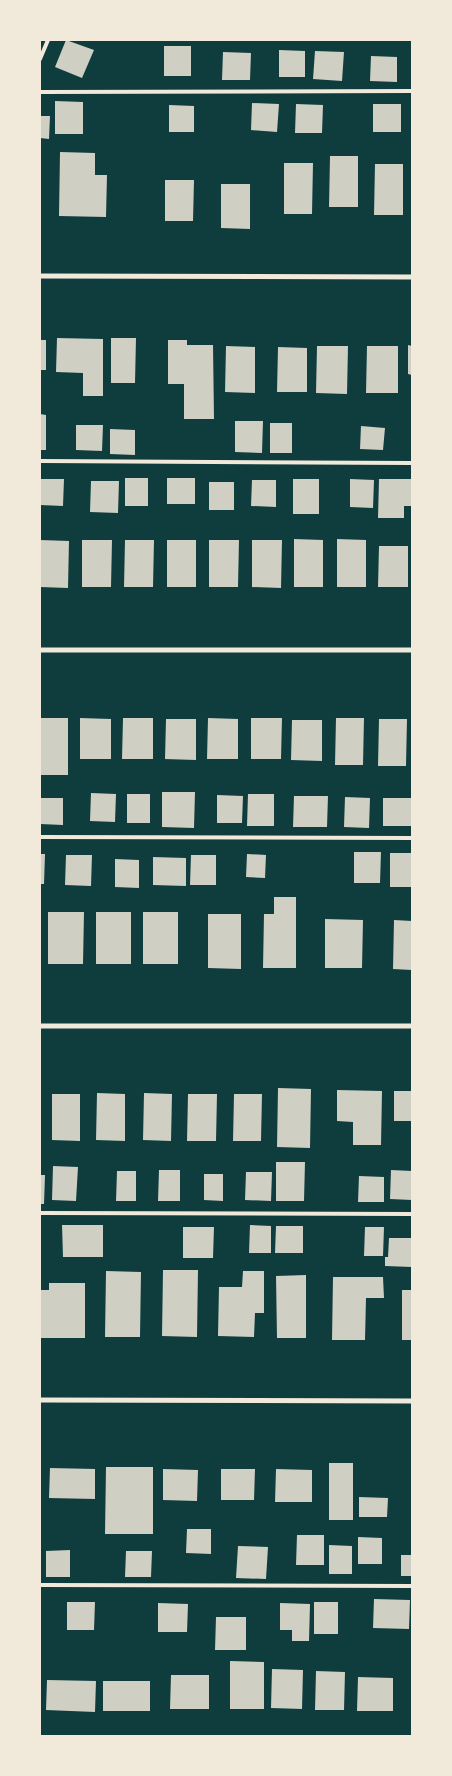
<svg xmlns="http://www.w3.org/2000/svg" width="452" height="1776" font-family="'Alegreya Sans',sans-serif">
<rect width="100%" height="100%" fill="#0f3d3e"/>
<path fill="#cfcfc3" d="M66,40L94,50L82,78L55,67Z
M164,46H191V76H164Z
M279,50L305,51V77H279Z
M315,51L344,52L342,81L313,79Z
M223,52L251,53L250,80H222Z
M371,56L397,57V82L370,81Z
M55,101L83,102V134H55Z
M252,103L279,104L277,132L251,130Z
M296,104L323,105L322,133H295Z
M373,104H401V132H373Z
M169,105L194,106V132H169Z
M40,116H50L49,139L40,138Z
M60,152L95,153V175H107L106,217L59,216Z
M330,156H358V207H329Z
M284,163H313L312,214H284Z
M375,164H403V215H374Z
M165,180H194L193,221H165Z
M221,184H250V229L221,228Z
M57,338L103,339V396H83V373L56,372Z
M111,338H136L135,383H111Z
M40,340H46V370H40Z
M168,340H187V345H213L214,419H184V384H168Z
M408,345L412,346V375L408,374Z
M226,346L255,347V393L225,392Z
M317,346H348L347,394L316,393Z
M367,346H398V393H366Z
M278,347L307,348V392H277Z
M40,414L46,415V450H40Z
M235,421H263L262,453L235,452Z
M270,423H292V453H270Z
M76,425H103L102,451L76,450Z
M361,426L385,428L383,450L360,449Z
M110,429L135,430V455L110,454Z
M125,478H148V506H125Z
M167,478H195V504H167Z
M40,479H64L63,506L40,505Z
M293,479H319V514H293Z
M350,479L374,480L373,508L350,507Z
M379,479H412V506H404V518H378Z
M252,480H276V507L251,506Z
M91,481H119L118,513L90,512Z
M209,482H234V510H209Z
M294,539L323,540V587H294Z
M337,539L366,540V587H337Z
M40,540L69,541L68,588L40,587Z
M82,540H112L111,587H82Z
M125,540H154L153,587H124Z
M167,540H196V587H167Z
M209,540H239L238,587H209Z
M252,540H282L281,588L252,587Z
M379,546H408V587H378Z
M40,718H68V775H40Z
M80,718L111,719V759H80Z
M123,718H153V759H122Z
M208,718L238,719V759H207Z
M251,718H282L281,759H251Z
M336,718H364L363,765H335Z
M166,719H196V760L165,759Z
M379,719H407L406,766H378Z
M292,720H322V761L291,760Z
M162,792H195L194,828L162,827Z
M91,793L116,794L115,822L90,821Z
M127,794H150V823H127Z
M248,794H274V826H247Z
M217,795L243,796L242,823H217Z
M294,796H328L327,827H293Z
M345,797L370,798L369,828L344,827Z
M40,798H63V825L40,824Z
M383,798H412V826H383Z
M354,852H381L380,883H354Z
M390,853H412V887H390Z
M40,854H45L44,884H40Z
M247,854L266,855L265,878L246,877Z
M66,855H92L91,886L65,885Z
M191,855H216V885H190Z
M153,857L186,858V886L153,885Z
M115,859L139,860V888L115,887Z
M274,897H296V968H263L264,914H274Z
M48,912H84L83,964H48Z
M96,912H131V964H96Z
M143,912H178V964H143Z
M208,914H241V969L208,968Z
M325,919L363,920L362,968H325Z
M394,920L412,921V970L393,969Z
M278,1088L311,1089L310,1148L277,1147Z
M337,1090L382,1091L381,1145H353V1122L337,1121Z
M394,1091H412V1121H394Z
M97,1093L125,1094V1141L96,1140Z
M144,1093L172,1094L171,1141L143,1140Z
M52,1094H80V1141L52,1140Z
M188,1094H217L216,1141H187Z
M234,1094H262L261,1141H233Z
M276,1162H305L304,1201H276Z
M53,1166L78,1167L76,1201L52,1200Z
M159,1170H180V1201H158Z
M391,1170L412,1171V1200L390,1199Z
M117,1171H136V1201H116Z
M246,1172H272L271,1201L245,1200Z
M204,1174H223V1201L204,1200Z
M40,1175H45L44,1204H40Z
M359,1176L384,1177V1202H358Z
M62,1225H103V1257H63Z
M250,1225L271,1226V1253H249Z
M276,1226H303V1253H275Z
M183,1227H214L213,1258H183Z
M365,1227H384L383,1256H364Z
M389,1238H412V1267L385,1266V1257H388Z
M163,1270H198L197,1337L162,1336Z
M106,1271L141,1272L140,1337H105Z
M243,1271H264V1313H255L254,1337L218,1336L219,1287H242Z
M306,1275V1338H277L276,1276Z
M333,1277H383L384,1298H366L365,1340H332Z
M49,1283H85V1338H40V1290H49Z
M402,1290H412V1340H402Z
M329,1463H353V1520H329Z
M106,1467H153V1534H105Z
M50,1468L95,1469V1499L49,1498Z
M163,1469L198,1470L197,1501L163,1500Z
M221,1469H255L254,1500H221Z
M276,1469L312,1470V1502H275Z
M359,1497L388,1498L387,1517H359Z
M187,1529H211V1554L186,1553Z
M297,1535H324V1565H296Z
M358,1537L382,1538V1564H358Z
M329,1545L352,1546V1574H329Z
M238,1546L268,1547L266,1579L236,1578Z
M70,1550V1577H46V1551Z
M126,1551H152L151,1577H125Z
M401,1555H412V1576H401Z
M374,1599L410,1600L409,1629L373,1628Z
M67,1602H95L94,1630H67Z
M314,1602H338V1634H314Z
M158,1603L188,1604L187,1632H158Z
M280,1603L310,1604L309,1641H292V1630H280Z
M216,1617H246V1650H215Z
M230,1661L264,1662V1709H230Z
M272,1669L303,1670L302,1709L271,1708Z
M316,1671L345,1672L344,1710H315Z
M171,1675H209V1709H170Z
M358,1677L393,1678V1711H357Z
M47,1680L96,1681L95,1712L46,1710Z
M103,1681H150V1711H103Z"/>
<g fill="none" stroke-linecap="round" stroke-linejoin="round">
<path stroke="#f1e9da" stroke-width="4" d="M40,59L48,40
M40,92L412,91
M40,461L412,463
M40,837L412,838
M40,1213L412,1214
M40,1585L412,1586"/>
<path stroke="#f1e9da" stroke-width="5" d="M40,276L412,277
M40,650H412
M40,1026H412
M40,1400L412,1401"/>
</g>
<rect width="452" height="1776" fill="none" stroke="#f1e9da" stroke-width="82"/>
</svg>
